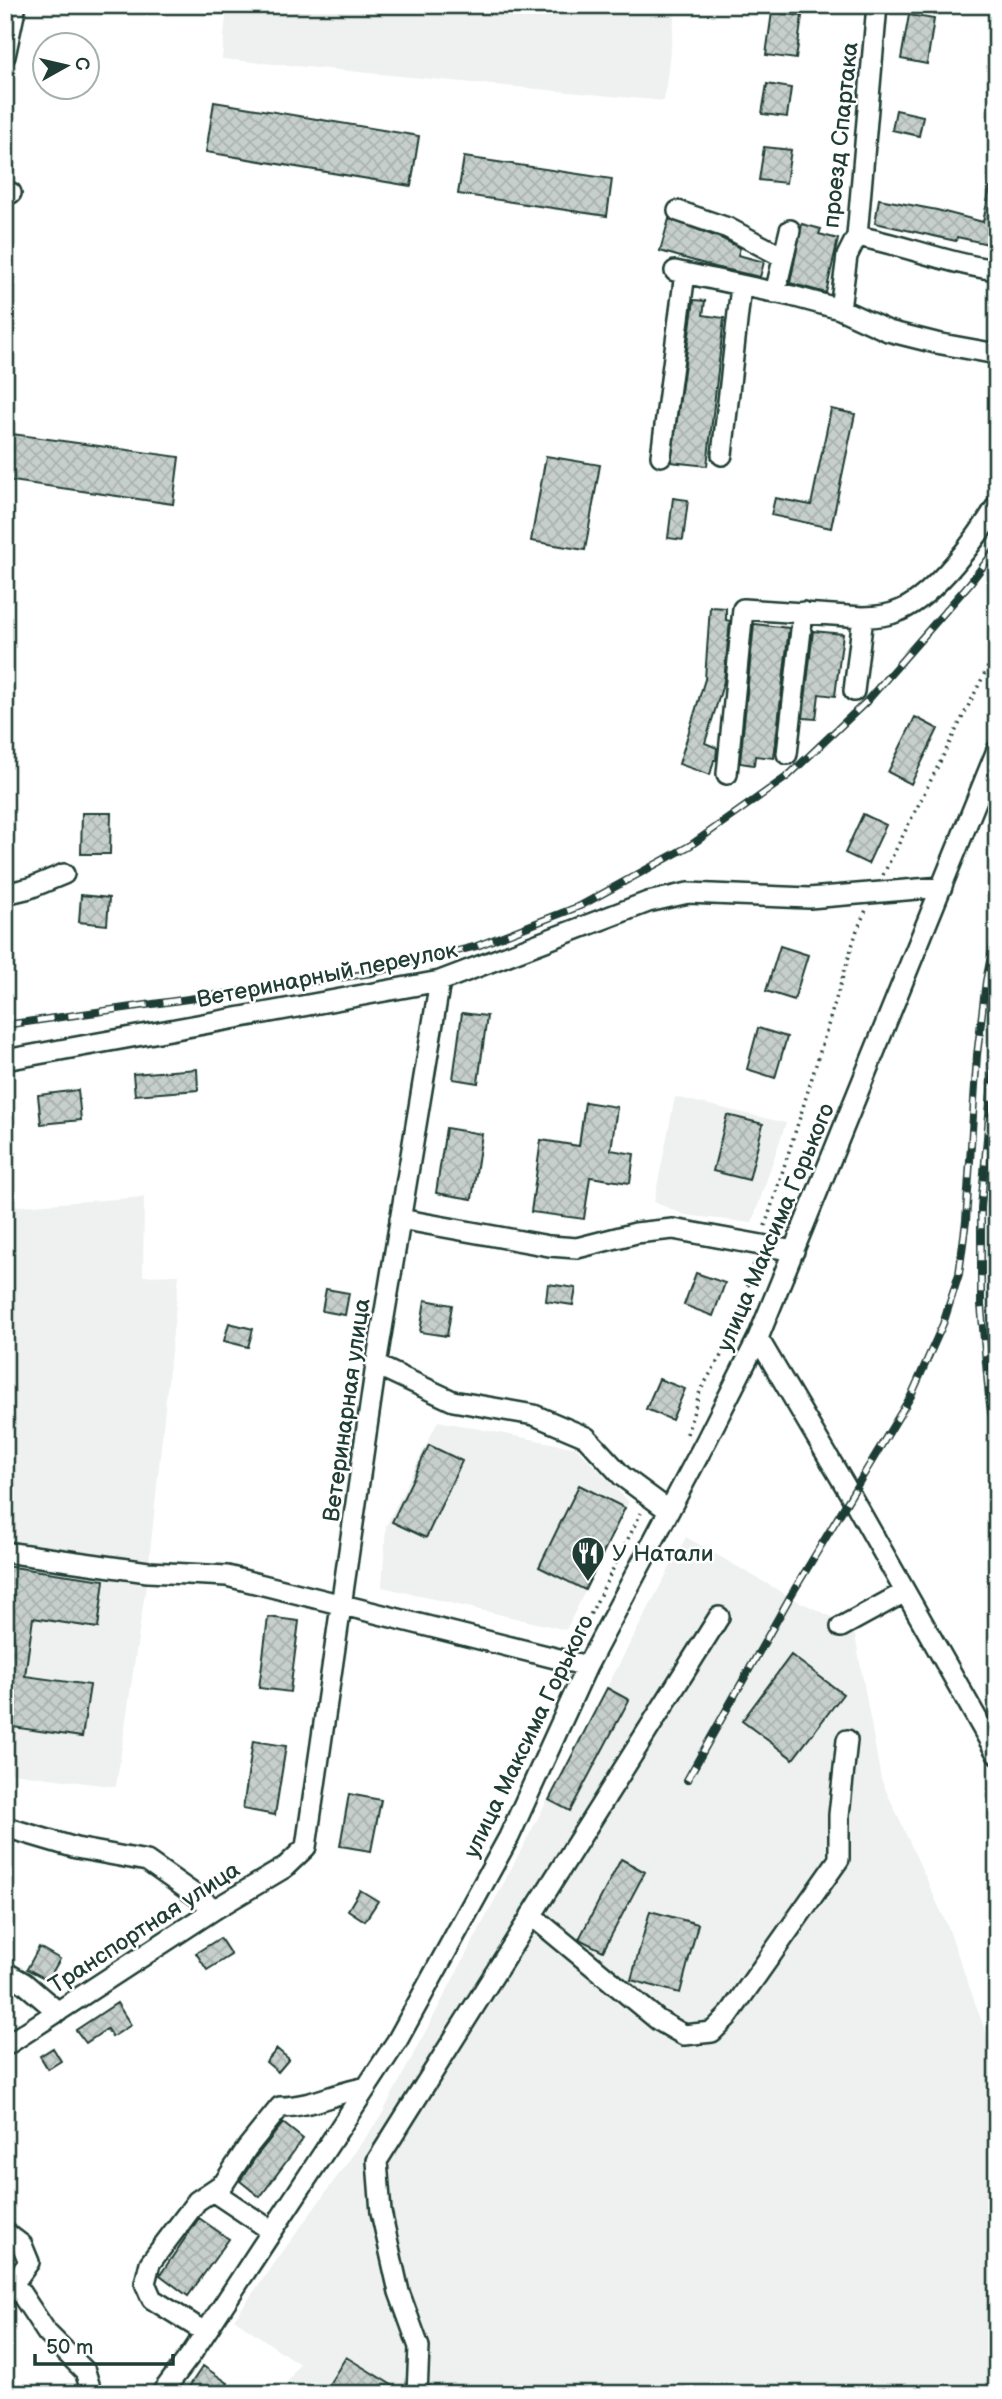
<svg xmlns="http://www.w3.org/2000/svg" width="1002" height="2399" font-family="'Balsamiq Sans',sans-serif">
<defs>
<pattern id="building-cross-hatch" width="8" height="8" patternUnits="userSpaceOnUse" patternTransform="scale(1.75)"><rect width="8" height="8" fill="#c7cfcc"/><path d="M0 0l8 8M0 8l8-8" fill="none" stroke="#aab3b0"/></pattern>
</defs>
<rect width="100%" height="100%" fill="#fff"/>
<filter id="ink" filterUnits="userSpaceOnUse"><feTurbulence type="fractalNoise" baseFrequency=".0143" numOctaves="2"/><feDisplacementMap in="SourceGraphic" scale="14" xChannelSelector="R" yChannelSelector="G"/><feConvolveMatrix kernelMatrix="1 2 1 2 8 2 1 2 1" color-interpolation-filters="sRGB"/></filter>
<g filter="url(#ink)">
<path fill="#eef1f0" d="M227,5H676L664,101L222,59Z
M675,1097L786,1123L752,1223L685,1215L654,1202Z
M144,1197L143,1276L179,1275L148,1572L116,1787L5,1772V1207Z
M438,1421L577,1448L629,1502L566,1630L382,1587L386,1526Z
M686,1537L790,1597L836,1619L846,1634L855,1635L881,1779L948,1927L997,2064V2388L992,2394H280L299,2364L234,2319L381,2116Z"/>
<path fill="url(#building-cross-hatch)" stroke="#1f3d34" stroke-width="2" d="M772,12L802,16L796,59L766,55Z
M909,15L934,19L927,64L901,59Z
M767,84L791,88L787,117L762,114Z
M214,102L419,136L411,186L206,152Z
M896,110L923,116L919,136L892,130Z
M764,147L791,150L786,183L759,180Z
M464,157L612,179L607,216L458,194Z
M990,188H997V246L957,237L956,241L875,223L879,199L937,210L983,222Z
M669,219L723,239L740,248L738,255L764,262L760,277L715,267L660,251Z
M802,224L821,229L819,234L838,239L826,293L790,283Z
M694,300L705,301L703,315L724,318L707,466L671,462Z
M831,409L855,414L831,528L771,515L775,498L811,505Z
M5,433L179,457L173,504L5,480Z
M546,456L600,465L585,550L531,541Z
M673,498L688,500L683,540L668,538Z
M710,607L726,608V620L730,621L724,681L705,743L717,748L716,760H714L710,775L679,764L705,679Z
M754,624L789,628L774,758L755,756L754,765L740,763Z
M813,631L843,634L835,696L819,694L816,719L803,718Z
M915,717L938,729L911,784L888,772Z
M82,813H111L110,854H81Z
M863,814L886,825L868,864L845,853Z
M81,895L109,898L107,925L79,922Z
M780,946L808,955L794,1000L766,991Z
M462,1013L487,1016L478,1083L453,1079Z
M758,1028L787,1037L775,1078L747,1069Z
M197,1069L198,1090L135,1095L133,1074Z
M78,1090L81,1120L41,1124L38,1095Z
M585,1102L617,1107L611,1150L634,1154L630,1183L590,1177L584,1219L531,1212L541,1140L579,1146Z
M727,1115L763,1124L749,1180L713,1171Z
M446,1128L482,1134L472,1199L436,1193Z
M696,1273L725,1283L713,1316L684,1305Z
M548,1284L576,1288L573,1305L546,1301Z
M326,1289L349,1293L345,1315L322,1311Z
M425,1300L452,1305L447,1336L420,1332Z
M229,1323L253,1329L248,1347L224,1341Z
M659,1379L685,1389L672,1420L646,1409Z
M429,1445L462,1461L426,1538L392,1522Z
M579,1485L625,1508L585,1590L539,1567Z
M5,1566L104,1580L98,1628L33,1618L25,1676L90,1685L82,1737L5,1726Z
M268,1617L299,1621L290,1692L259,1688Z
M791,1655L843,1694L793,1759L742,1721Z
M607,1688L629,1700L570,1811L549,1800Z
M253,1741L286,1746L275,1815L243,1809Z
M349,1794L381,1800L371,1851L340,1846Z
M621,1859L645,1872L603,1951L579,1939Z
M360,1890L378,1901L365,1921L348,1910Z
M650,1911L698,1924L680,1993L631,1980Z
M220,1938L231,1955L207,1970L196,1953Z
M39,1947L60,1959L48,1980L27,1969Z
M117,2003L131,2025L112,2037L107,2029L86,2043L76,2030Z
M53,2048L61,2061L48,2069L40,2056Z
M277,2049L289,2059L278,2072L266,2062Z
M283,2123L303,2139L260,2197L240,2181L257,2155Z
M199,2218L229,2239L188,2296L160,2275Z
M346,2357L405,2393V2394H323Z
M203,2366L228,2383L221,2394H184Z"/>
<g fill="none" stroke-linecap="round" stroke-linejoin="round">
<defs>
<path id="minor" d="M5,56L16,5
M5,191L11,193
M678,211L728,228L783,257
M857,236C904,245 949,264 997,270
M675,271L792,296L840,309L888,331L936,343L997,354
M775,293L790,230
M840,309L847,256L857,236L877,5
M722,455L741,286
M661,456L685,273
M854,691L863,617
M787,754L803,612
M727,774L743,609L863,617C877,617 888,616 901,610C935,595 978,537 997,505
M5,894L30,888L64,874
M5,1060L440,981L648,902L688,893L809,898L942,887
M400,1219L549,1246L577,1248L636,1233L673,1229L794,1251
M758,1338L850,1494L997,1754
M376,1365L453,1401L534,1415L586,1437L622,1476L668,1510
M5,1552L148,1572L227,1576L587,1666
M841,1627L905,1592
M5,1827L76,1848L147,1861L215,1909
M531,1915L658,2020L684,2035L712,2032L728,2016L839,1859V1815L847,1740
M5,1972L24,1983L58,2012
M5,2046L215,1909L284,1868L306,1847L376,1365L440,981
M214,2192L272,2231
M5,2232L22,2245L29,2262L14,2283L47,2333L85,2371L92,2394
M205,2332L152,2299L145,2283L150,2263L197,2201L224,2183L247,2148L280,2107C311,2107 337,2092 367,2087
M161,2394L192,2353L397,2041L509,1837L587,1666L706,1441L758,1338L997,750
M417,2394L419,2347L399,2292L381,2212L377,2161L719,1617"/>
</defs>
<use href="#minor" stroke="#1f3d34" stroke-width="24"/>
<path stroke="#1f3d34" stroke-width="3.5" stroke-dasharray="2 5" stroke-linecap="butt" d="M883,875L997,649
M765,1226L800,1117L857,930L866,910
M687,1434L700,1391L734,1334L755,1260
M581,1633L641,1513"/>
<use href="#minor" stroke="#fff" stroke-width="19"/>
<defs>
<path id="rail" d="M997,1021L981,1208V1305L989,1398L997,1450
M5,1025L372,973L477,946L580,906L691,845L788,776L866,702L970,583L997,548
M687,1780L790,1597L911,1396L943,1324L959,1274L966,1221L977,1055L986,981L997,926"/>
</defs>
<use href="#rail" stroke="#1f3d34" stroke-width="8"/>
<use href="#rail" stroke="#fff" stroke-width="5" stroke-dasharray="16" stroke-linecap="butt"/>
</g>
</g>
<defs>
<symbol id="restaurant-pin" viewBox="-11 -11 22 30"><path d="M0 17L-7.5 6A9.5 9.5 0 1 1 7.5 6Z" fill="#1f3d34" stroke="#fff"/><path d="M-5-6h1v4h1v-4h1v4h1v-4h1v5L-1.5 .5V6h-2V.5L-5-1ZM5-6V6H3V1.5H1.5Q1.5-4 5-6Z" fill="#fff"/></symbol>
</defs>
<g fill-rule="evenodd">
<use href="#restaurant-pin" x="569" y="1534" width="38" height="52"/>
</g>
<g text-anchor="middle" stroke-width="5" stroke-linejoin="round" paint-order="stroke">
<g font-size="23" fill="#1f3d34" stroke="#fff">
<text transform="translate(840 135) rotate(-84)" y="8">проезд Спартака</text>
<text transform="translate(327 974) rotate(-11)" y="8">Ветеринарный переулок</text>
<text transform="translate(775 1227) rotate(-67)" y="8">улица Максима Горького</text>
<text transform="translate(346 1410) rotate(-82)" y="8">Ветеринарная улица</text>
<text transform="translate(528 1736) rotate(-64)" y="8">улица Максима Горького</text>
<text transform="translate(144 1927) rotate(-33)" y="8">Транспортная улица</text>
</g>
<g font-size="23" fill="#1f3d34" stroke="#fff" text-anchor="start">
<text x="612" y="1561">У Натали</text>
</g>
</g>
<rect width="1002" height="2399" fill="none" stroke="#fff" stroke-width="28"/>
<rect x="14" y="14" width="974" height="2371" fill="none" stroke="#1f3d34" stroke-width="2.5" filter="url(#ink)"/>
<g transform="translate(66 66) rotate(82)"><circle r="33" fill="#ffffff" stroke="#a5b1ae" stroke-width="2"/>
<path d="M0-5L12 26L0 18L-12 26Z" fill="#1f3d34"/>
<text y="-10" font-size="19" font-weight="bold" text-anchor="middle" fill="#1f3d34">С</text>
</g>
<path d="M35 2354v10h138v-10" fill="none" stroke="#1f3d34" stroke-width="3.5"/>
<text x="46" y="2354" font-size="21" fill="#1f3d34" stroke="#ffffff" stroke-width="5" paint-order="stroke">50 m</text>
</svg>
